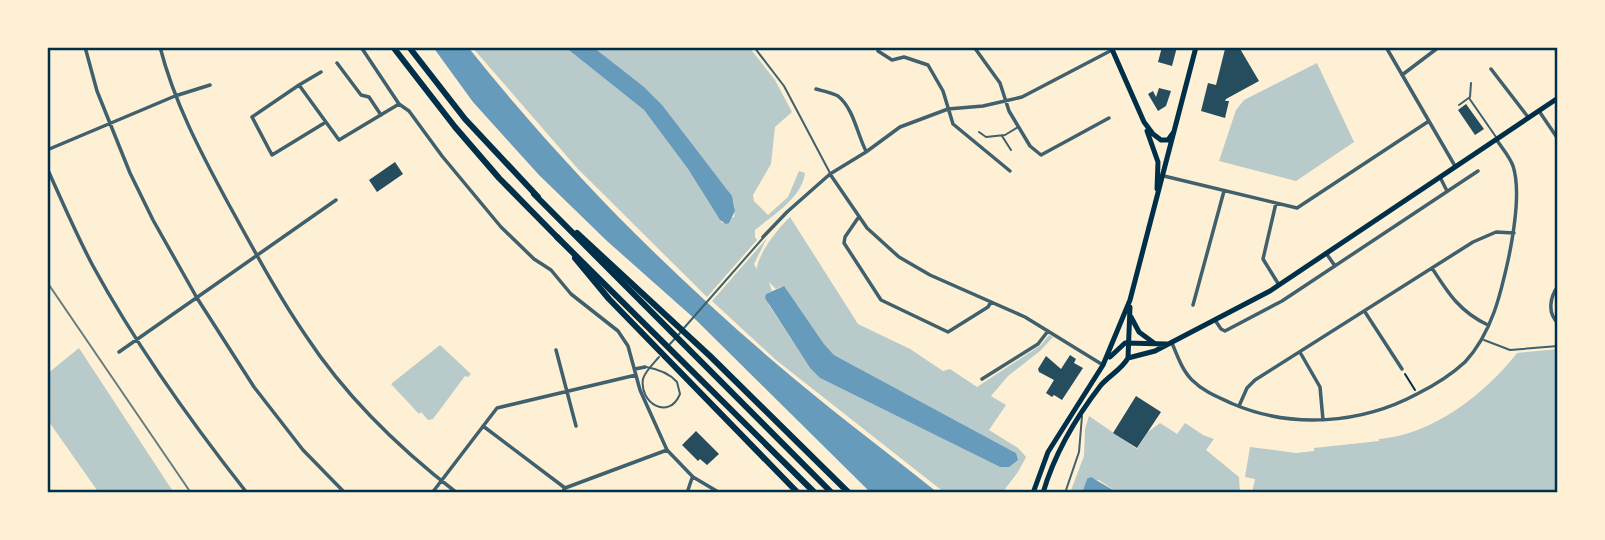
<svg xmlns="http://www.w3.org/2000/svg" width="1605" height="540" font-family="Signika,sans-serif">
<rect width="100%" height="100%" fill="#fdf0d5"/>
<path fill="#b9caca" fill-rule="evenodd" d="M472,47H565L644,110L688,169L722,223L734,217C736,205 733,198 726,188L652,95L593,47H749L775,80L792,112L775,127L771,164L753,195L754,201L768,215L788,197L799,171L805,173C802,198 773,215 755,230V237L757,240L707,297L578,169Z
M1317,63L1354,142L1296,181L1219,161L1236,110L1244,100Z
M790,217L858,324L910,349L943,371L950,369L977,387L1041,345L1049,335L1053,337L1040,351L1008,376L991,396L1006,405L989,430L1018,448L1026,457L1018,472L1002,493H945L776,360L712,301L767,238L754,264L757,269C757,255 779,227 790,217ZM769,282L776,289L783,286L824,344L834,355L1016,453L1000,467L820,378L810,368L769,305L766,294L772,291Z
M440,345L471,374L468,377L465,376L433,419L428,420L421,412L419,414L391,384Z
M79,348L174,493H99L47,419V374Z
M1558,349V493H1252L1255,479L1245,477L1250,447L1296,453L1314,451V448L1379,441V439C1433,435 1486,393 1517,353Z
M1089,416L1137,449L1148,432L1160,423L1177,434L1185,423L1203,435L1214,439L1206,450L1239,477L1240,493H1118L1099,480L1087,479L1082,493H1070L1084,456L1085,429Z"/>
<path fill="#669bbc" d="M433,47H468C559,161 661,265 772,360C825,406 882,448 938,493H871L696,320L607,241L539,175L473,102Z
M565,47H593L644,87L662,105L732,196L735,211L729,223L726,224L720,220L688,169L644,110Z
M784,286L824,344L834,355L1016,453L1018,460L1009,467H1000L820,378L810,368L765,298L766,294Z
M1091,477L1118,493H1082L1087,479Z"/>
<path fill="#264d5e" d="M1162,47H1177L1172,66L1158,62Z
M1227,47H1239L1259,81L1226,99L1225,101H1229L1225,118L1201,111L1208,83L1216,85L1225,49Z
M1159,88L1171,91L1166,106L1158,111L1148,94L1153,91L1156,97Z
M1466,104L1484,129L1475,135L1458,110Z
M395,162L403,174L377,192L369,180Z
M1070,355L1076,359L1074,363L1083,368L1062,400L1054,395L1052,397L1046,393L1054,380L1039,372L1038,369L1046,356L1061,369Z
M1136,396L1161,412L1137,448L1113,433Z
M696,431L719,454L707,465L700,459L698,461L682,445Z"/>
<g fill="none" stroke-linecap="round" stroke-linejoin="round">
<path stroke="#003049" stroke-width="2" d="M1405,374L1415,390"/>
<path stroke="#3f606c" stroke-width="2" d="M754,47L784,86L830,173
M1469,98L1496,137
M1459,105L1470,97L1471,83
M979,132L986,137L1005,135L1018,127
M1002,136L1011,150
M684,328L763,238
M1484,340L1510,350L1558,346
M670,344L680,333
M646,367C658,369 669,373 677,382L680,394C669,421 639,403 643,379C645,371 654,363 659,357
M1065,493L1079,452L1082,416"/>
<path stroke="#3f606c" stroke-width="3.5" d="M85,47L97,91L130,173L153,220L197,298L254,387L303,450L345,493
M160,47C174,102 201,153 228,203C253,248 277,294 306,336C346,397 400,449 457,493
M361,47L399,104L409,111L442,156L501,227L534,259L551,270L571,294L618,331L628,346L640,390L667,450L693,477L720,493
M974,47L1000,83L1009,111L1030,146L1041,155L1109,118
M1386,47L1455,166
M878,51L892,60L904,57L928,65L943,91L953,124L1010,171
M337,63L361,95L369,97L381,115
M1491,69L1528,117
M321,72L299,85L339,140L399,104
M1402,75L1439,47
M299,85L252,117L272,155L326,122
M816,89C823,91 832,93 838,96C854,109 857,134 866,151
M1539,111L1558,139
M47,150L175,96L210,85
M47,168C62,201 76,234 93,266C136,345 191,422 247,493
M830,174L867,228L899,257L930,275L1025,317L1103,365
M1164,176L1297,208L1429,121
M1440,177L1447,191
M1276,203L1263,259L1279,285
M858,218L845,237L844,243L881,300L948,332L988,307L991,302
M763,237L787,212L830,174L866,152L900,127L948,109L983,106L1022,97L1112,50
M1326,253L1335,266
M1432,268C1448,293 1460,312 1488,325
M1558,286C1550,297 1547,313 1558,323
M1193,305L1224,191
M1365,312L1402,369
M1215,320L1221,329L1225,331L1282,301L1478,171
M1172,343C1177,355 1182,370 1192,380C1204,392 1218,397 1233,404C1292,429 1361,424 1417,394C1435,385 1450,376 1465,362C1492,333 1501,293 1509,256C1514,231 1521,190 1513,166C1510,157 1502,148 1496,139
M556,350L576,426
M119,352L336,200
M1301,354L1320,387L1323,420
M635,369L645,367
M982,379L1038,344L1048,331
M1239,406L1247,388L1255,380L1473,242L1496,232L1514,233
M483,426L565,488
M432,493L497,408L636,375
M562,493L565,488L667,450
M687,493L692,478"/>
<path stroke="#003049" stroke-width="5" d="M1111,47L1144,122L1153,134L1161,140H1168L1173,133
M1147,131L1158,162L1157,189
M1131,317L1139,332L1154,343
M1110,357L1125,343L1167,344
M1128,358L1155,351L1270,291L1558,98
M1033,493L1048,452L1103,365L1130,300L1196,47
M1043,493C1054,455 1077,416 1101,385C1110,375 1122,369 1128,358L1130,307"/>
<path stroke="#003049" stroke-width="6" d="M393,47L455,127L499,178L559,239
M409,47L465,119L538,197
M577,233L710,356L849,493
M575,258L609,299L798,493"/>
<path stroke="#003049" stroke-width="6" d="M534,194L832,493
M557,237L815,493"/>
<path stroke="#657d81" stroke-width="2" d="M47,282L191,493"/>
</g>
<rect width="1605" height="540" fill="none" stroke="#fdf0d5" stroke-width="98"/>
<rect x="49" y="49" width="1507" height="442" fill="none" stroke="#003049" stroke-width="2.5"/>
</svg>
